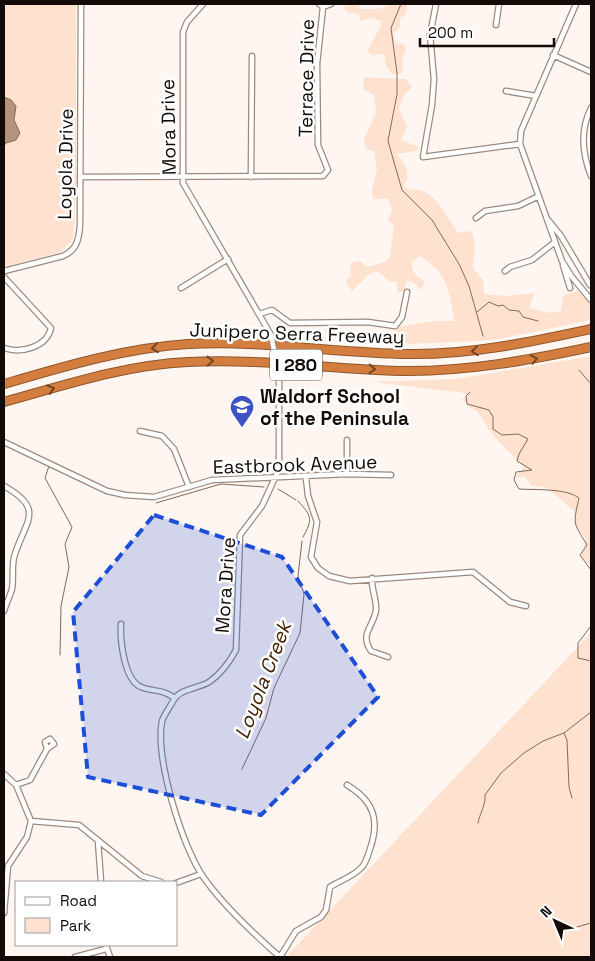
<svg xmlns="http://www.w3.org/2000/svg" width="595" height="961" font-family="'Space Grotesk',sans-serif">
<rect width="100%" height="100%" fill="#fff6f1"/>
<path fill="#fee2cf" d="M4,4H76V191L73,239L61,252L4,267Z
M356,4L362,9C371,9 383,10 390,4H411L407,5L406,14L400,18V27L393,34L396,43L404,44L406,50L402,58L403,70L400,74H392L386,66L384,54L372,55L367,51L381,26V21L371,18L360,21L359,14L347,12L343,7Z
M364,77L406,79L412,87L404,95L399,108L407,127L401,140L419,147L415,151L397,154L406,167L408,178L403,186C410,191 417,188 425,192C442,202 446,218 459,233L472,231L475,247L473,268L483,280L484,294L507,296L534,293L529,308L551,313L561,311L563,296L577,291L591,303V320L499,339L477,341L409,344L394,335L398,327L434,321H454C450,292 447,272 420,256L412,262C411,271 416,276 424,281L422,290L413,282L406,281L404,291L397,293V282L389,281L377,271L368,275L352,291L345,282L351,275L350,266L353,262L360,261L367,267L385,262L390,256L394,224L388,221L392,210L388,199H373L372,190L377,169L374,151L366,149L364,139L376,113L374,95L363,89Z
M591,356V566L581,556L586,539L577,528L574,511L546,487L531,486L525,477H515L524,467L494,437L477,411L467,406V403L462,399L468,397L465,393L374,382L457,379Z
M591,633V957H286Z"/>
<path fill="#b4927c" stroke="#836a59" d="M4,97L11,100L16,106L14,120L20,133L16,140L6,143L4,146Z"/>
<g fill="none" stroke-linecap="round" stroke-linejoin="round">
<path stroke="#836a59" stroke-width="1" d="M401,4L391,28L397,73V94L388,141L402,190L432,220L459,264L469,286L483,336
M477,312L489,302L498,306L503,305L509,310L519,311L523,317L538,321
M579,370L591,384
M470,392L466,396L467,404L489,410L493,417V429L502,435L518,434L528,439L519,454L517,461L532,470L516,472L514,480L519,489C534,490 567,488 579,498C573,525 573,522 587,545L580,555L591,570
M49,466L45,478L72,527L65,544L69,567L61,606L60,655
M278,489L296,500
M298,501C312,516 313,519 303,537
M156,503L221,484L264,487
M591,626L578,643V658L591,661
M564,733L567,740L569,787L572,798
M242,769L266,718L274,688L300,633L304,594L298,576L302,541
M478,823C480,813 486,804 485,795L501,773L524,753L543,741L564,733L591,712
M563,931L591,923"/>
<defs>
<path id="street" d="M203,4L187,22L183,32V183L271,335
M436,4L430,35L434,79L432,105L423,157L520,144
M576,4L521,131L520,144L562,261L572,277L591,300
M323,7L331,4
M496,25L499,4
M553,55L591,72
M506,91L536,96
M591,108C580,130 582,153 591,176
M80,177L323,176L328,170L318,145L317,64L323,7L319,4
M251,177L252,56
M476,218L485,211L518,206L539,196
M548,220L561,236L590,285
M563,265L570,288
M4,271L63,256C77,250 79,239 80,225L81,4
M505,271L510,267L532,260L555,242
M4,277L51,328C47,347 21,354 4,348
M181,288L228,259
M259,314L272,310L290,323L368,322L395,326L402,317L407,292
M279,375V469L262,506L240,535L236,650C229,663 221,674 209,682C198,689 180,688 173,701C170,707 164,715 162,721C155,758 182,847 204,878C223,905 255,935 280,957
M140,431L162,436L174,449L189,487
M347,440V474
M4,442L107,491L125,495L154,497L212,480L347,474L391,475
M306,478L308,496L317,522L311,557L318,568L329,576L350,581L473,572L510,602L526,606
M4,486C45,509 26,520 15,554C11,564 14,578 12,589C10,596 6,604 4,611
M372,578C371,589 377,600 376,610C374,626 359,634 371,651L388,657
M121,624C120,640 124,680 141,687C153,692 164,689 174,698
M4,774L16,785L31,821L27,837L8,866L4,913
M16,785L30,780L47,749L54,744L50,739L45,742L47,749
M31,821L79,825L142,876L161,882
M98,841L101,882
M176,883L201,874
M106,945L110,957
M75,957L106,949
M280,957L296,931L321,917L326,910L330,887C341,880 353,877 362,867C366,863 368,855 370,849C380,820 374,801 347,785"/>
<path id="highway" d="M4,384C65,366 125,348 188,344C262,340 335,353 408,354C470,355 530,342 591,329
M4,402C65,385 125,365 188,362C262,358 335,370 408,371C470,371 530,360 591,347"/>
</defs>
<use href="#street" stroke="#9d8a7e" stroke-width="7"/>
<use href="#highway" stroke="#8f562b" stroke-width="10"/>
<use href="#street" stroke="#fff" stroke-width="4.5"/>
<use href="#highway" stroke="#d37e3f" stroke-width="8"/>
<defs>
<path id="street-bridge" d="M271,335L279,375"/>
</defs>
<use href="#street-bridge" stroke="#9d8a7e" stroke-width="7" stroke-linecap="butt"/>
<use href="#street-bridge" stroke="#fff" stroke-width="4.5"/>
</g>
<defs><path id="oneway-chevron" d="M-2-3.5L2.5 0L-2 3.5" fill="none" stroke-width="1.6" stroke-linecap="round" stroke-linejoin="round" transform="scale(1.25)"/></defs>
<g stroke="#724423">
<use href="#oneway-chevron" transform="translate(155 348) rotate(173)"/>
<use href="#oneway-chevron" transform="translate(475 351) rotate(174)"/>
<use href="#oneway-chevron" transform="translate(534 359) rotate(-12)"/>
<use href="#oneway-chevron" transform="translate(210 361) rotate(-1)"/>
<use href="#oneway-chevron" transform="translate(372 369) rotate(3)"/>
<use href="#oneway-chevron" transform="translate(51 389) rotate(-16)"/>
</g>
<path fill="#1d4ed8" fill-opacity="0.2" stroke="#1d4ed8" stroke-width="4" stroke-dasharray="10 6" stroke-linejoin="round" d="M154,515L282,557L378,697L261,815L88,777L73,612Z"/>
<defs>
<symbol id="school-pin" viewBox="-11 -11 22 30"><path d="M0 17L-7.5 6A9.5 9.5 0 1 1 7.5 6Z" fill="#3c52c5" stroke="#fff"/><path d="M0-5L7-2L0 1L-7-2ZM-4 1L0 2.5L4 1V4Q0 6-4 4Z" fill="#fff"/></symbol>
</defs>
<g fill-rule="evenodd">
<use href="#school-pin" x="228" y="393" width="28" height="38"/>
</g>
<g text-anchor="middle" stroke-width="5" stroke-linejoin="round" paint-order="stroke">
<rect fill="#fff" stroke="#595451" stroke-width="1" x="270" y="349.5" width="52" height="31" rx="4"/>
<g font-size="18" font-weight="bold" fill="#120b07">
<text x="296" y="371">I 280</text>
</g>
<g font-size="19" fill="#120b07" stroke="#fff">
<text transform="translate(306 78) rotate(-89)" y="7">Terrace Drive</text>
<text transform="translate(168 127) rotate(-91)" y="7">Mora Drive</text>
<text transform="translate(65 164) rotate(-89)" y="7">Loyola Drive</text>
<text transform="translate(297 333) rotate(2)" y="7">Junipero Serra Freeway</text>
<text transform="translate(295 464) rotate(-2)" y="7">Eastbrook Avenue</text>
<text transform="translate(225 585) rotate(-86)" y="7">Mora Drive</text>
</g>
<g font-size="19" font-weight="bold" fill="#120b07" stroke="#fff" text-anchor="start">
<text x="260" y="403">Waldorf School<tspan x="260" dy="22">of the Peninsula</tspan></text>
</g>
<g font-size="20" font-style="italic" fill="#452206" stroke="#fff">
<text transform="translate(263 680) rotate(-69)" y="7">Loyola Creek</text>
</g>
</g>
<rect width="595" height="961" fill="none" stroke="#120b07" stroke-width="10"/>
<rect x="15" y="881" width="162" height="65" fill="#ffffff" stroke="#a09d9c"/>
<rect x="25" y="897" width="25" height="8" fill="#ffffff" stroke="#a09d9c"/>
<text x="60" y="906" font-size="15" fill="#120b07">Road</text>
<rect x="25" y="918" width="25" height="15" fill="#fee2cf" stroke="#a09d9c"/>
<text x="60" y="931" font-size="15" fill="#120b07">Park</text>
<g transform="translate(555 921) rotate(316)" stroke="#ffffff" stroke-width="4" paint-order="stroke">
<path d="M0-4L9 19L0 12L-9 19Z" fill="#120b07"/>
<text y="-8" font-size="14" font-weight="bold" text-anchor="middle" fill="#120b07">N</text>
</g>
<path d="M420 38v8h134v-8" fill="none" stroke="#120b07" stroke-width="2.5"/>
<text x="428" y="38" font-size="15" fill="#120b07" stroke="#ffffff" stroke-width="4" paint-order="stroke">200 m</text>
</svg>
